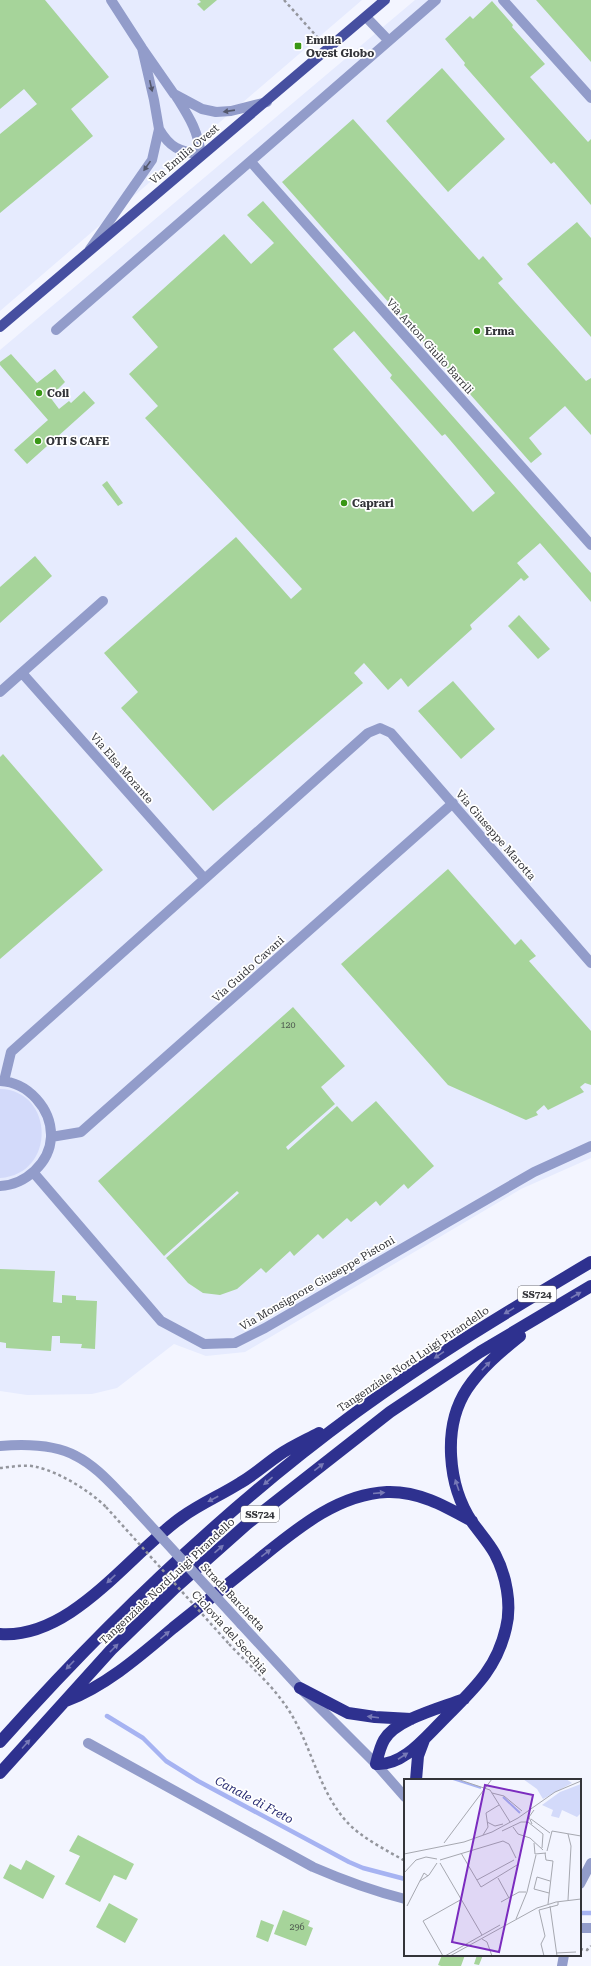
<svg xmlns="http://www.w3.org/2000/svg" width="591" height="1966" font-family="'Roboto Serif',serif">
<rect width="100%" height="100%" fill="#f3f5ff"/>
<path fill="#e6ebfe" d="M0,0H362L0,311Z
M415,0H591V1158L521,1189L245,1352L206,1356L174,1344L117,1388L92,1394L27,1395L0,1391V350Z"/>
<path fill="#d3dafa" d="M0,1089C54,1090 57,1174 0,1178Z"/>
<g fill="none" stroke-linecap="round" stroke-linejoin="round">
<path stroke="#a6b3f2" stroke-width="4.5" d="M107,1716L143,1738L166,1761L198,1781L349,1862L363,1868L405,1879
M580,1913H591"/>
</g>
<path fill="#a6d49a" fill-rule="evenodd" d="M0,0H45L109,77L71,109L93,136L0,213V134L37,104L24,89L0,109Z
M199,0H217L204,11L197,4L201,2Z
M536,0H591V62Z
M492,1L513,25L512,27L545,64L530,77L588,142L591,139V205L554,162L551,164L464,65L465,63L445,39L470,16L473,19Z
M442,68L505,139L448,192L386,121Z
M353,119L479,260L483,256L503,279L498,283L586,381L591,378V435L565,406L529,438L542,454L531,463L282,182Z
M263,201L591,573V602L540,543L517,563L529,577L524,581L521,578L470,625L472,629L408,687L401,678L388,690L364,663L354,673L363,683L213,811L121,708L138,692L104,653L236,537L291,599L302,589L145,418L158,406L129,374L158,347L132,317L224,234L251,264L274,243L247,215ZM354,331L392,375L390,378L442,436L445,434L495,493L473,512L333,349Z
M577,222L591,238V337L527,264Z
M11,354L37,383L55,369L65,382L50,397L59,409L69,401L71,403L84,391L95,403L27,464L14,450L48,420L0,365V362Z
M107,481L123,503L118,506L102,485Z
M35,556L52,576L0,623V587Z
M519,615L550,649L538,659L508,626Z
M453,681L495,729L461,759L418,711Z
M3,754L103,870L0,959V757Z
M448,869L515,945L521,939L536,956L529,961L591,1031V1085L585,1083L580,1087L584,1092L548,1110L544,1105L536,1112L538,1115L526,1120L448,1085L341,964Z
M293,1007L345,1066L321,1087L335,1104L286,1147L288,1150L337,1106L352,1122L376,1101L434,1166L408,1189L404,1184L380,1206L376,1201L351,1222L347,1218L323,1239L318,1234L294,1256L290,1251L266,1273L261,1268L237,1289L220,1295L203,1293L188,1283L166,1258L239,1193L237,1191L164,1256L98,1181Z
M0,1269L55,1271L53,1302L62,1303V1295L76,1296V1300L97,1301L95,1349L81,1348L82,1344L60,1343V1336H52L51,1351L6,1348V1343L0,1342Z
M78,1835L134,1864L126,1880L114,1875L100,1902L65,1884L80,1856L69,1851Z
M26,1860L55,1876L43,1899L3,1878L10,1864L21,1870Z
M109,1903L138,1919L125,1943L96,1927Z
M283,1910L310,1921L308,1926L313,1928L306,1946L274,1934Z
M261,1920L274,1925L268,1942L256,1937Z
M442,1955H465L461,1966H441L438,1965Z
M477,1955H483L479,1965L474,1964Z"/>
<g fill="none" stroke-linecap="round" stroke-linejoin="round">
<path stroke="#94969d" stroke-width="2.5" stroke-dasharray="3 3" stroke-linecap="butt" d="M284,0L319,39L320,38
M0,1468C11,1467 26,1464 37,1467C59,1472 90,1491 106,1507
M229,1644C247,1663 268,1681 283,1702C311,1739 316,1788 347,1822C360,1837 388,1851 405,1861
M580,1949L587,1950L591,1946"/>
<path stroke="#929cca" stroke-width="10" d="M111,0L142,48L174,94L202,109L216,112L231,111L267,102
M503,0L591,98
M366,17L389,41
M159,129C170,148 179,151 201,155C198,130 189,117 176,96
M251,162L591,545
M90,249L152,160L159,129L154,100L142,48
M56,330L436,0
M22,673L204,878
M0,692L103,601
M0,1081C28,1082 52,1109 51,1137C50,1163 25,1185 0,1186
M4,1081L11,1052L368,733L380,728L391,733L591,963
M51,1137L81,1132L453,803
M33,1172L161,1321L204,1344L235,1343L265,1328L534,1172L591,1146
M0,1446C24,1444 54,1444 76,1456C96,1466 112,1485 127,1500
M241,1624L300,1688L376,1764L405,1797
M88,1743L313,1867C343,1880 373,1891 405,1899
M580,1884L591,1863
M580,1928H591
M562,1966L564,1955"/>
<path stroke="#464fa0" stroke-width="10" d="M0,327L385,0"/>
<path stroke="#2e318f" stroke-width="12" d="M0,1634C72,1639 128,1555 182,1517C200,1504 221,1495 240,1483C254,1475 266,1464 279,1455C292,1446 306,1440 319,1433
M300,1688L348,1713L375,1717L411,1719
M464,1699C441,1708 396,1719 384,1740C380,1747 378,1756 376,1764C402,1766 423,1740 440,1723C470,1692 496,1672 506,1628C512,1604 506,1575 495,1554C489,1543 480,1533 472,1522C448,1486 442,1427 467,1389C481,1368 500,1352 520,1336
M66,1701C106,1686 141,1655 173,1628C203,1604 233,1580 263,1556C299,1527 339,1494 387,1492C419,1491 445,1506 472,1521
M0,1742C108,1621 224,1509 355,1413C430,1358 510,1310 591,1262
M0,1773L111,1650L175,1588L247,1524L390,1412L480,1352L591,1286
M416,1780L418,1756L424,1740"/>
<path stroke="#94969d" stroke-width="2.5" stroke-dasharray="3 3" stroke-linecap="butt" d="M106,1507L229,1644"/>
<path stroke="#929cca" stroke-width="10" d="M127,1500L241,1624"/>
</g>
<defs><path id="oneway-solid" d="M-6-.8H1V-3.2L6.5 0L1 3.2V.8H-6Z"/></defs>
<g fill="#54586c">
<use href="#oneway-solid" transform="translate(151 86) rotate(77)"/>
<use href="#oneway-solid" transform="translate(229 111) rotate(172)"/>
<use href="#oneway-solid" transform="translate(147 166) rotate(125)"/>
</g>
<g fill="#7779b6">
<use href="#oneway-solid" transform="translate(576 1295) rotate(-30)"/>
<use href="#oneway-solid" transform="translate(509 1311) rotate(149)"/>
<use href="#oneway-solid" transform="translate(439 1355) rotate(146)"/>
<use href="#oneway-solid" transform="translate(486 1366) rotate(-46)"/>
<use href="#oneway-solid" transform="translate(319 1467) rotate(-38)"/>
<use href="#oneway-solid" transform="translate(268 1481) rotate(140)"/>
<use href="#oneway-solid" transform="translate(457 1485) rotate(-109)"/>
<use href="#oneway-solid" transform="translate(379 1493) rotate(-5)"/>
<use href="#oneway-solid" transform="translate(213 1499) rotate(152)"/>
<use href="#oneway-solid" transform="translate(219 1549) rotate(-41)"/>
<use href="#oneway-solid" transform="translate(266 1553) rotate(-38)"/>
<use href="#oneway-solid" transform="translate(111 1579) rotate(137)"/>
<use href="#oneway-solid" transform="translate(165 1635) rotate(-40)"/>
<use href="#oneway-solid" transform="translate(114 1648) rotate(-45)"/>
<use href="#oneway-solid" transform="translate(70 1665) rotate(134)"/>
<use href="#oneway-solid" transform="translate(373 1717) rotate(-173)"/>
<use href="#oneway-solid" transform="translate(26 1744) rotate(-48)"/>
<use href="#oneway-solid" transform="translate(403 1756) rotate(-33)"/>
</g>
<g fill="#399715" stroke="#fff" stroke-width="1.5">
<rect x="294" y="42" width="8" height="8" rx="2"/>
<circle cx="477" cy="331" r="4"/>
<circle cx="39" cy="393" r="4"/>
<circle cx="38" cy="441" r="4"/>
<circle cx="344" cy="503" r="4"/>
</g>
<g text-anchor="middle" stroke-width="3.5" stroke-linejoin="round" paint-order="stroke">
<g font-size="9" fill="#505c51">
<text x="288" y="1028">120</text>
<text x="297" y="1930">296</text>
</g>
<g fill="#fff" stroke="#707174" stroke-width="1">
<rect x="518" y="1286" width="38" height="16" rx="3"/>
<rect x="241" y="1506" width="38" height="16" rx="3"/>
</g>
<g font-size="10" font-weight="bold" fill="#333439">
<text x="537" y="1298">SS724</text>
<text x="260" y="1518">SS724</text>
</g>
<g font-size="11" font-weight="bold" fill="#333439" stroke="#fff" text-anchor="start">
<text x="306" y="44">Emilia<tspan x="306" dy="13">Ovest Globo</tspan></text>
<text x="485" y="335">Erma</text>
<text x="47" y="397">Coil</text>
<text x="46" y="445">OTI S CAFE</text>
<text x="352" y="507">Caprari</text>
</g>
<g font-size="11" fill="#333439" stroke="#fff">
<text transform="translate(184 154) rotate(-40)" y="4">Via Emilia Ovest</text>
<text transform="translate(430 346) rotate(48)" y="4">Via Anton Giulio Barrili</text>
<text transform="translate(122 768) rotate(49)" y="4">Via Elsa Morante</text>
<text transform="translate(496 835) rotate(49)" y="4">Via Giuseppe Marotta</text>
<text transform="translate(248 969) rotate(-42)" y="4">Via Guido Cavani</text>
<text transform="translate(317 1283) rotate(-30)" y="4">Via Monsignore Giuseppe Pistoni</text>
<text transform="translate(413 1359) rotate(-34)" y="4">Tangenziale Nord Luigi Pirandello</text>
<text transform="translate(167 1581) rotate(-43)" y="4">Tangenziale Nord Luigi Pirandello</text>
<text transform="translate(233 1597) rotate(47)" y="4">Strada Barchetta</text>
<text transform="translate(230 1632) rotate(48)" y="4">Ciclovia del Secchia</text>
</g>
<g font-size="12" font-style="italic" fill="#24286f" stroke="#fff">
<text transform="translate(254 1800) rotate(28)" y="4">Canale di Freto</text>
</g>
</g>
<g transform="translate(404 1779)">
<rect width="177" height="177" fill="#f3f5ff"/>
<path d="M119,0H162L168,4L139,20L133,10ZM177,5V34L173,38L158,31L155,39L147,37L149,31L138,26L156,13Z" fill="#d3dafa"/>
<path fill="none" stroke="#a6b3f2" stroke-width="2" d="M49,0L77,9M99,18L116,34"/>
<path fill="none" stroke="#a6a8b0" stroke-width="1" d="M53,0L86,11L106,43M88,14L100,17L118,32M127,40L146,54M83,43L91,47L99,45M128,45L125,38L130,31M109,48L114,55L126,59L139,71M98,52L117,43H124L139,55L138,69M79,56L84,48L82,34L95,26M40,64L88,0M130,64L131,75L142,74M143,72L148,52L177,57M57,74L77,108L113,86M141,74L142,81L149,82L144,125M0,75L60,63L88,53L114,39L151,13L177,2M36,81L99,62L105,65L112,79M36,84L78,156M0,94L12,81L22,78L33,80M94,99L105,119M73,101L110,81M16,102L25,96L33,84M145,114L130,110L133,98L146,102M164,121L167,67L164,55M97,123L115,113H122M3,127L20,94L24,97M146,127L153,177M112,140L123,113L132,76M78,160L83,163L88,177M152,174L172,173M39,177L19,142L58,120M41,177L96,146M46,177L133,129L152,123L177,120M140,177L137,165L141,157L135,131L154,126V123"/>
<path fill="#7b2cbf" fill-opacity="0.15" stroke="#7b2cbf" stroke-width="2" d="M81,6L129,16L95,173L48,163Z"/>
<rect width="177" height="177" fill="none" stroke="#333439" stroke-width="2"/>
</g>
</svg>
